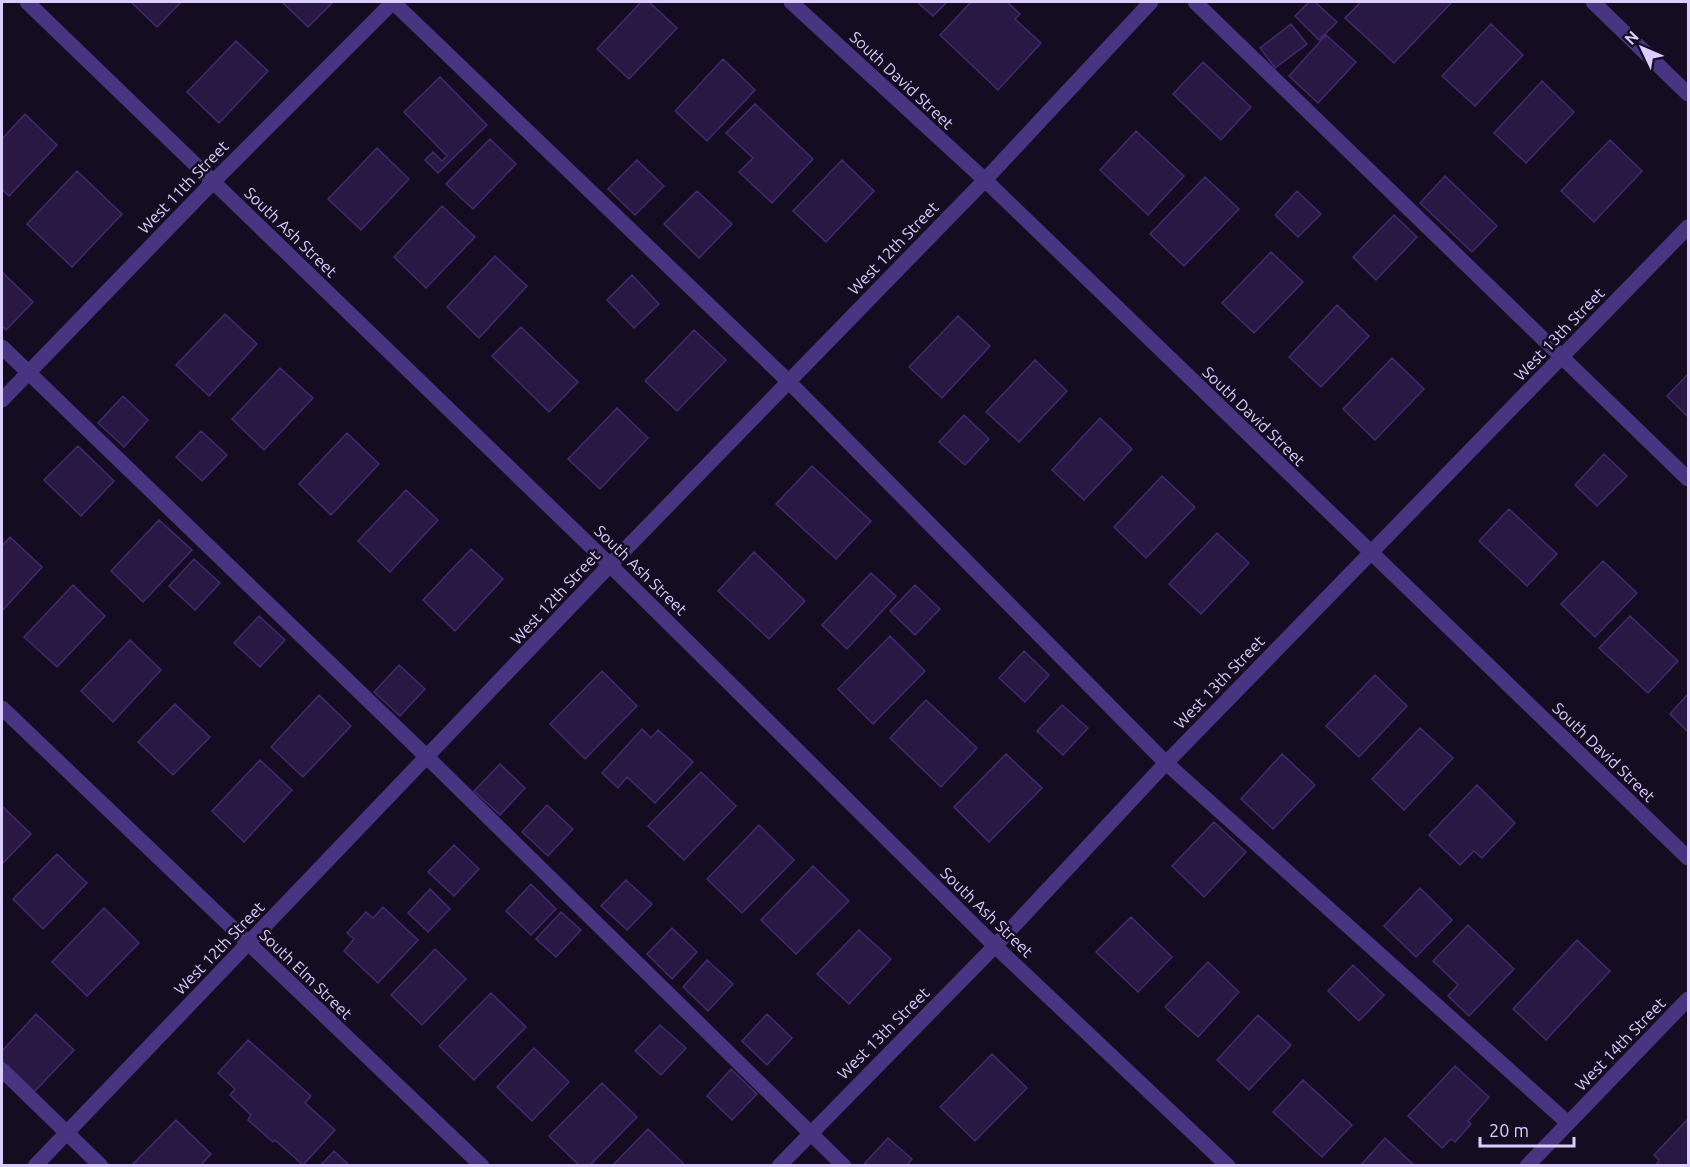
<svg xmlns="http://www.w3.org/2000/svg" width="1690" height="1167" font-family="Ubuntu,sans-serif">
<rect width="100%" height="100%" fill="#140c21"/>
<path fill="#291843" stroke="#442970" stroke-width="1.5" d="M131,2H181L157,27Z
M282,2H333L308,27Z
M641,2H649L677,28L629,79L597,49Z
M917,2H947L933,16Z
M971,2H1007L1020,14L1015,19L1041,43L998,90L940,35Z
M1309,2H1315L1337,22L1319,40L1295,16Z
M1361,2H1452L1394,63L1345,18Z
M1291,24L1307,44L1275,68L1260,48Z
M1491,24L1523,55L1475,106L1442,76Z
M1326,35L1356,62L1318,103L1289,76Z
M236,41L268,71L219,123L187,92Z
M723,59L755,90L707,141L675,111Z
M1203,62L1251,107L1221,140L1173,94Z
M440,77L487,125L438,173L425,160L433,152L442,161L447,156L404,112Z
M1542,81L1574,112L1526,163L1494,133Z
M755,104L813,159L772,203L739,172L753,158L726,133Z
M25,114L57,145L9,196L2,189V139Z
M1136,131L1184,176L1148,215L1100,170Z
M490,139L516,164L473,209L446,184Z
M1610,140L1642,171L1594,222L1561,191Z
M377,148L409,179L361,230L328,199Z
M637,160L664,186L635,215L608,189Z
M842,160L874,191L826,242L793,211Z
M77,171L122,214L72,267L27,224Z
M1445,176L1497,226L1472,252L1420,203Z
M1205,177L1239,209L1184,266L1150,234Z
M697,191L732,224L699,258L664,224Z
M1297,191L1321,214L1298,237L1275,215Z
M442,206L475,237L426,288L394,257Z
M1394,215L1417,237L1376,280L1353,257Z
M1271,252L1303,282L1254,333L1222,303Z
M495,256L527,286L479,338L447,307Z
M2,272L33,302L6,330L2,326Z
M632,275L659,304L634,328L607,300Z
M1337,305L1369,336L1321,387L1289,357Z
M225,314L257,344L209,396L176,365Z
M958,316L990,346L942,398L909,367Z
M521,327L578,382L549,412L492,356Z
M694,330L726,360L677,411L645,381Z
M1392,358L1424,389L1375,440L1343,409Z
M1035,360L1067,391L1019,442L986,412Z
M280,368L313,398L264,450L232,419Z
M1688,374V417L1667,396Z
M123,396L148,420L124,447L98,423Z
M617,408L648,438L600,489L568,459Z
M964,415L989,439L965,465L939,442Z
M1100,418L1132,449L1084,500L1052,470Z
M201,431L227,455L202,481L176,457Z
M347,433L379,464L331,515L299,484Z
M78,446L114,481L81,516L44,480Z
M1604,454L1627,476L1597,506L1575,485Z
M812,466L871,521L836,559L776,504Z
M1162,476L1195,507L1146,558L1114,527Z
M406,490L438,520L390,572L358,541Z
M1509,509L1557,554L1527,586L1479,541Z
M159,520L192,550L143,602L111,571Z
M1217,533L1249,563L1201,614L1169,584Z
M10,537L42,567L2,611V546Z
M471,549L503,579L455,631L423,600Z
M754,552L805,601L769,639L718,591Z
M194,559L220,583L195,610L169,586Z
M1603,561L1637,593L1595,637L1561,604Z
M871,573L896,596L847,649L822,625Z
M73,585L105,616L57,667L24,637Z
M915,585L940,609L915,635L890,611Z
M259,616L285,640L260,667L234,643Z
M1630,616L1678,661L1648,693L1599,648Z
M890,636L925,671L873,724L838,689Z
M130,640L161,670L113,722L81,691Z
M1024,651L1049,675L1025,702L999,678Z
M399,665L425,689L400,716L374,692Z
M602,671L637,706L585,759L550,724Z
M1375,675L1407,706L1359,757L1326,726Z
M1688,694V732L1670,714Z
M319,695L351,726L303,777L271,747Z
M926,700L977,748L941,787L890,738Z
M175,704L210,737L173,775L138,742Z
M1062,705L1088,728L1063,755L1037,731Z
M1420,728L1453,758L1404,810L1372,779Z
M642,729L651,738L658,730L693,762L655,803L627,777L618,788L602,773Z
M1006,754L1042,788L989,842L954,807Z
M1282,754L1315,785L1273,829L1241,799Z
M260,760L292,790L244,842L212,811Z
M500,764L525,788L500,815L474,791Z
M701,772L736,806L684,860L648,826Z
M1477,785L1515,823L1482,858L1474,851L1460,865L1429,835Z
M547,805L573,829L548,856L522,832Z
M2,806L31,834L2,864Z
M1214,822L1246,852L1204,897L1172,866Z
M759,825L794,860L742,913L707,879Z
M454,845L479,869L454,896L428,872Z
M57,854L87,883L43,929L13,899Z
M813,866L849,901L796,954L761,920Z
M626,880L652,904L627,930L601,906Z
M531,884L556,909L531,935L506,911Z
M1420,888L1452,920L1416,957L1384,926Z
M430,889L450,909L428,932L408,913Z
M383,907L418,940L378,983L344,951L354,939L347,933L366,912L373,918Z
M104,908L139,943L87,996L52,962Z
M561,912L581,930L556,957L536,939Z
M1131,917L1172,957L1138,992L1096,952Z
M1468,925L1514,969L1469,1016L1448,996L1458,985L1433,961Z
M672,928L697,952L672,979L647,954Z
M859,930L891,959L849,1004L817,974Z
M1577,940L1610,971L1546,1040L1513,1009Z
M435,949L466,979L422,1025L391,995Z
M707,960L733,984L708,1011L683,987Z
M1208,962L1239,992L1198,1037L1165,1007Z
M1353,965L1384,995L1359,1021L1328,991Z
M491,993L526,1027L474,1080L439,1046Z
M36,1014L74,1050L34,1092L2,1061V1051Z
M767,1014L792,1038L767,1065L742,1041Z
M1258,1015L1291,1045L1249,1090L1217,1060Z
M660,1025L686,1048L661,1075L635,1051Z
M248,1040L311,1096L305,1103L335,1130L303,1165L275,1140L273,1142L248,1120L251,1115L230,1095L235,1089L218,1073Z
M534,1048L569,1082L532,1121L497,1087Z
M992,1054L1027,1088L975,1141L940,1107Z
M1455,1066L1489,1097L1468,1121L1471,1124L1455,1142L1451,1139L1442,1148L1408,1116Z
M731,1069L757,1094L732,1120L707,1096Z
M1303,1080L1352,1125L1322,1157L1273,1112Z
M602,1083L637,1117L589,1166H580L549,1136Z
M1688,1119V1166H1656L1659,1160L1654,1155Z
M176,1120L211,1154L200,1166H131Z
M648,1129L683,1163L681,1166H612Z
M888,1138L912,1159L906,1166H869L865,1163Z
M1385,1138L1415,1166H1360Z
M334,1151L350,1166H320Z"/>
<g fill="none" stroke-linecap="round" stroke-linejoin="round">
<path stroke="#473582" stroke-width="15" d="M393,2L788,381L1166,763L1568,1123
M1195,2L1688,479
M2,347L427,757L844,1166
M2,1070L101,1166"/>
<path stroke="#473582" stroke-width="15" d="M27,2L610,565L995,946L1228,1166
M791,2L985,180L1688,858
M1593,2L1688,94
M2,400L213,182L393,2
M2,708L482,1166
M35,1166L610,565L985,180L1151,2
M779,1166L995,946L1166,763L1688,227
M1527,1166L1688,999"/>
</g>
<g text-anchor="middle" stroke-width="5" stroke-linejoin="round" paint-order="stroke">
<g font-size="16" fill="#dccdff" stroke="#140c21">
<text transform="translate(902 80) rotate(43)" y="6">South David Street</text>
<text transform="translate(183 187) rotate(-46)" y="6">West 11th Street</text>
<text transform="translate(291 232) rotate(44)" y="6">South Ash Street</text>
<text transform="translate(893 248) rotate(-46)" y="6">West 12th Street</text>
<text transform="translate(1559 334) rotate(-46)" y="6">West 13th Street</text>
<text transform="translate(1254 416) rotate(44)" y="6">South David Street</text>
<text transform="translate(641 570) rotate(44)" y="6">South Ash Street</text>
<text transform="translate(555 597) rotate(-47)" y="6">West 12th Street</text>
<text transform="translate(1219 682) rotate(-46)" y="6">West 13th Street</text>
<text transform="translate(1604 752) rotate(44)" y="6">South David Street</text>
<text transform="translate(987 912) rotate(44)" y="6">South Ash Street</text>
<text transform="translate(219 948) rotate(-46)" y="6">West 12th Street</text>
<text transform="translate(306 974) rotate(44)" y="6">South Elm Street</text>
<text transform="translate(883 1033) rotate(-45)" y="6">West 13th Street</text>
<text transform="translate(1620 1044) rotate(-46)" y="6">West 14th Street</text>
</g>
</g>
<rect width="1690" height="1167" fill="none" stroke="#dccdff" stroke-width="6"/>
<g transform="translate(1642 48) rotate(314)" stroke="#140c21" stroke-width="4.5" paint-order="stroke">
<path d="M0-4.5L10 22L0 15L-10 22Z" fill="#dccdff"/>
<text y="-9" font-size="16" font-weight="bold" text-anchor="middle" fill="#dccdff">N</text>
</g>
<path d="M1480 1137v9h94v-9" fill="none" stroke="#dccdff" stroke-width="3"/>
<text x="1489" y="1137" font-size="18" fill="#dccdff" stroke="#140c21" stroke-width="4.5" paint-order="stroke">20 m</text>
</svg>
